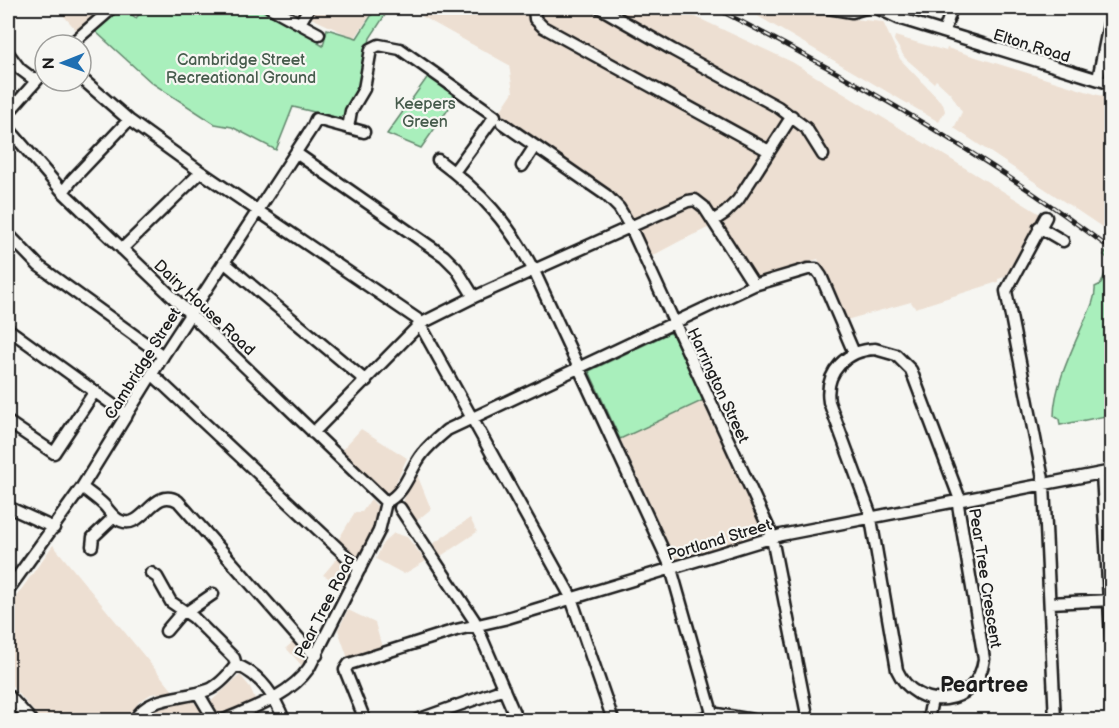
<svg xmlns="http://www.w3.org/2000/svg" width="1119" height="728" font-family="'Balsamiq Sans',sans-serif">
<rect width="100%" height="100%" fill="#f6f6f2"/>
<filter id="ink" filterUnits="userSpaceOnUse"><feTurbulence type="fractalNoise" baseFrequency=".0167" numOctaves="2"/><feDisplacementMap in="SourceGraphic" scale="12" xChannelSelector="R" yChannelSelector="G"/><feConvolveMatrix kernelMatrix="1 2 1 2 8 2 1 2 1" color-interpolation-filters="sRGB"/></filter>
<g filter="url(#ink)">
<path fill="#eddfd2" d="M57,8H105L77,31Z
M289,8H375L355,38Z
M407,8H677L792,62L1040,214L1005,277L998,279V282L915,308L911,302L846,320L818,259L760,278L756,277L721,222L682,240L650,257L631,215L619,199L499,113L513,92L509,65Z
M760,8H813L835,17L883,22L900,59L943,104L945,111L939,122L756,15Z
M895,36L946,51L947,48L1111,99V233L954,128L962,112L951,94L936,80L934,83L905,58L894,40Z
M704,400L764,531L762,536L679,561L675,559L620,439Z
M361,429L407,458L394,487L390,492L383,491L379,488L341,451Z
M416,472L431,509L414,523L404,507V499Z
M371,499L378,507L379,514L375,528L357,560L337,542L355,512H362Z
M470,518L477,532L438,558L430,546Z
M394,533L407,537L426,561L404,574L376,559L383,543Z
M53,545L173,691L151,694L139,702L130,714V720H41L8,681V608Z
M339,556L353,570L344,586L323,575Z
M348,610L375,623L382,647L365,655L351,667L338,630Z
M294,641L309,659L304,668L286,648Z
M240,675L250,687L256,701L219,715L209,703Z
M191,699L208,718L207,720H142L151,712Z"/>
<path fill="#a9efbc" stroke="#62866c" stroke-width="1.5" d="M120,8H123L136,18L145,8H257L320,40L318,43L323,46L327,29L357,38L376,8L389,9L370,38L360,88L344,115L339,118L293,107L276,150L232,127L215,124L152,83L95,31Z
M429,75L459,94L421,148L387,134Z
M1105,252L1112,256L1111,415L1060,425L1059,419L1054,416C1054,386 1072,350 1084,322C1089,311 1096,299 1095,287L1101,284L1110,261L1104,255Z
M669,333L672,334L704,400L620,439L589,371Z"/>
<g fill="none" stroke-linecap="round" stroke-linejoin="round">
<defs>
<path id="minor" d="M271,8L319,34
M534,8L535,19L543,27L769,151
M600,8L673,50L778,107L806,128L823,155
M828,8L852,12L865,8
M877,8L898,18L1112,84
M300,23L309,8
M944,32L952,8
M70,45L108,12
M8,53L20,69L36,81
M81,78L129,120L201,172L417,319L570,595L613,720
M1098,79L1112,9
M8,113L45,71
M502,123L606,195L619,208L631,228L771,533L808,720
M8,128L63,192L386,502
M348,128L351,111L364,89L371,49L379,45L400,49L495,116L454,172
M296,153L444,256L456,268L474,297
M438,160C481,192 509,223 534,271L670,565L714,720
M522,166L535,146
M63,192L72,180L129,120
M1046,217L1006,291L1044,484L1055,720
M713,221L725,213L738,200L792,116
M1039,227L1063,241
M8,234L39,266L163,356
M122,249L201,172
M225,263L366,381
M8,329L127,415
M875,349L896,355L911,370L959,497L958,505L984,659C978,707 917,714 897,670L870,513L829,402C824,372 847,350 875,349Z
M152,374L360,569
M8,422L54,453L95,391
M313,433L420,324L474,297L688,201L695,200L704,207L754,285
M1102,473L1112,656
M82,487C89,493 97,498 104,505C109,510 113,518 121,521C144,530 153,486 178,501L310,651L317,655
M386,502C406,493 410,468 423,453C430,444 439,437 447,430L754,285L808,269H816L821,276L854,353
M8,507L54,528
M400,508L474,620L517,720
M92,546L93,537L114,517
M151,573L157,577L171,602L193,617L234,658L236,665C261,674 275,697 284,720
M8,590L82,487L163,356L313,126L316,119L364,132
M1050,603L1112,600
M187,612L213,594
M166,631L183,611
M198,693L214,720
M8,695L31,720
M135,720C147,695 185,699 208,690C219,686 229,674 236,665
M224,720C254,707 289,696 309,668L379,531L386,502
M365,720L345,670L349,664L456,630L504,619L781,535L1112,471
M417,720L504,689
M694,720L717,714L753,720
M928,720L932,699"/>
</defs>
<use href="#minor" stroke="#1c1c1c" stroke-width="15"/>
<use href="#minor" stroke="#f6f6f2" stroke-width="10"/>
<defs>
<path id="rail" d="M715,8C853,78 988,156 1112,250"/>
</defs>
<use href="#rail" stroke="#1c1c1c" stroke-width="4.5"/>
<use href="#rail" stroke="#f6f6f2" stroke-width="2" stroke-dasharray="7" stroke-linecap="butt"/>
</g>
</g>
<g text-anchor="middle" stroke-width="4.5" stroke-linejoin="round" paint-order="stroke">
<g font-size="16" fill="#1c1c1c" stroke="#f6f6f2">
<text transform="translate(1032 45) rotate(17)" y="6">Elton Road</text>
<text transform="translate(205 307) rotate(43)" y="6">Dairy House Road</text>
<text transform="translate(142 363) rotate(-58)" y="6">Cambridge Street</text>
<text transform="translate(719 385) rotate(65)" y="6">Harrington Street</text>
<text transform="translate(719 539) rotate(-17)" y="6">Portland Street</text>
<text transform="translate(986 578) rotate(81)" y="6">Pear Tree Crescent</text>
<text transform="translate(324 606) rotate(-63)" y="6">Pear Tree Road</text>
</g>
<g font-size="16" fill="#465b4c" stroke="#f6f6f2">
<text x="241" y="65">Cambridge Street<tspan x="241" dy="18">Recreational Ground</tspan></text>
<text x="425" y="109">Keepers<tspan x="425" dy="18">Green</tspan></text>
</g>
<g font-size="22" font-weight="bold" fill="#1c1c1c" stroke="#f6f6f2">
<text x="984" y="692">Peartree</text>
</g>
</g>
<rect width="1119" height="728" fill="none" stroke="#f6f6f2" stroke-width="30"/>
<rect x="15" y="15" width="1089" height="698" fill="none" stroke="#1c1c1c" stroke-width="2" filter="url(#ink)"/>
<g transform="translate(63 63) rotate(269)"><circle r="28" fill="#f6f6f2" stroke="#9f9f9c" stroke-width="1.5"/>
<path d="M0-4.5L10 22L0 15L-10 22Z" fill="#1f6fb2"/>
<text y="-9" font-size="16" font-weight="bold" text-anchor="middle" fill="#1c1c1c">N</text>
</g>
</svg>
